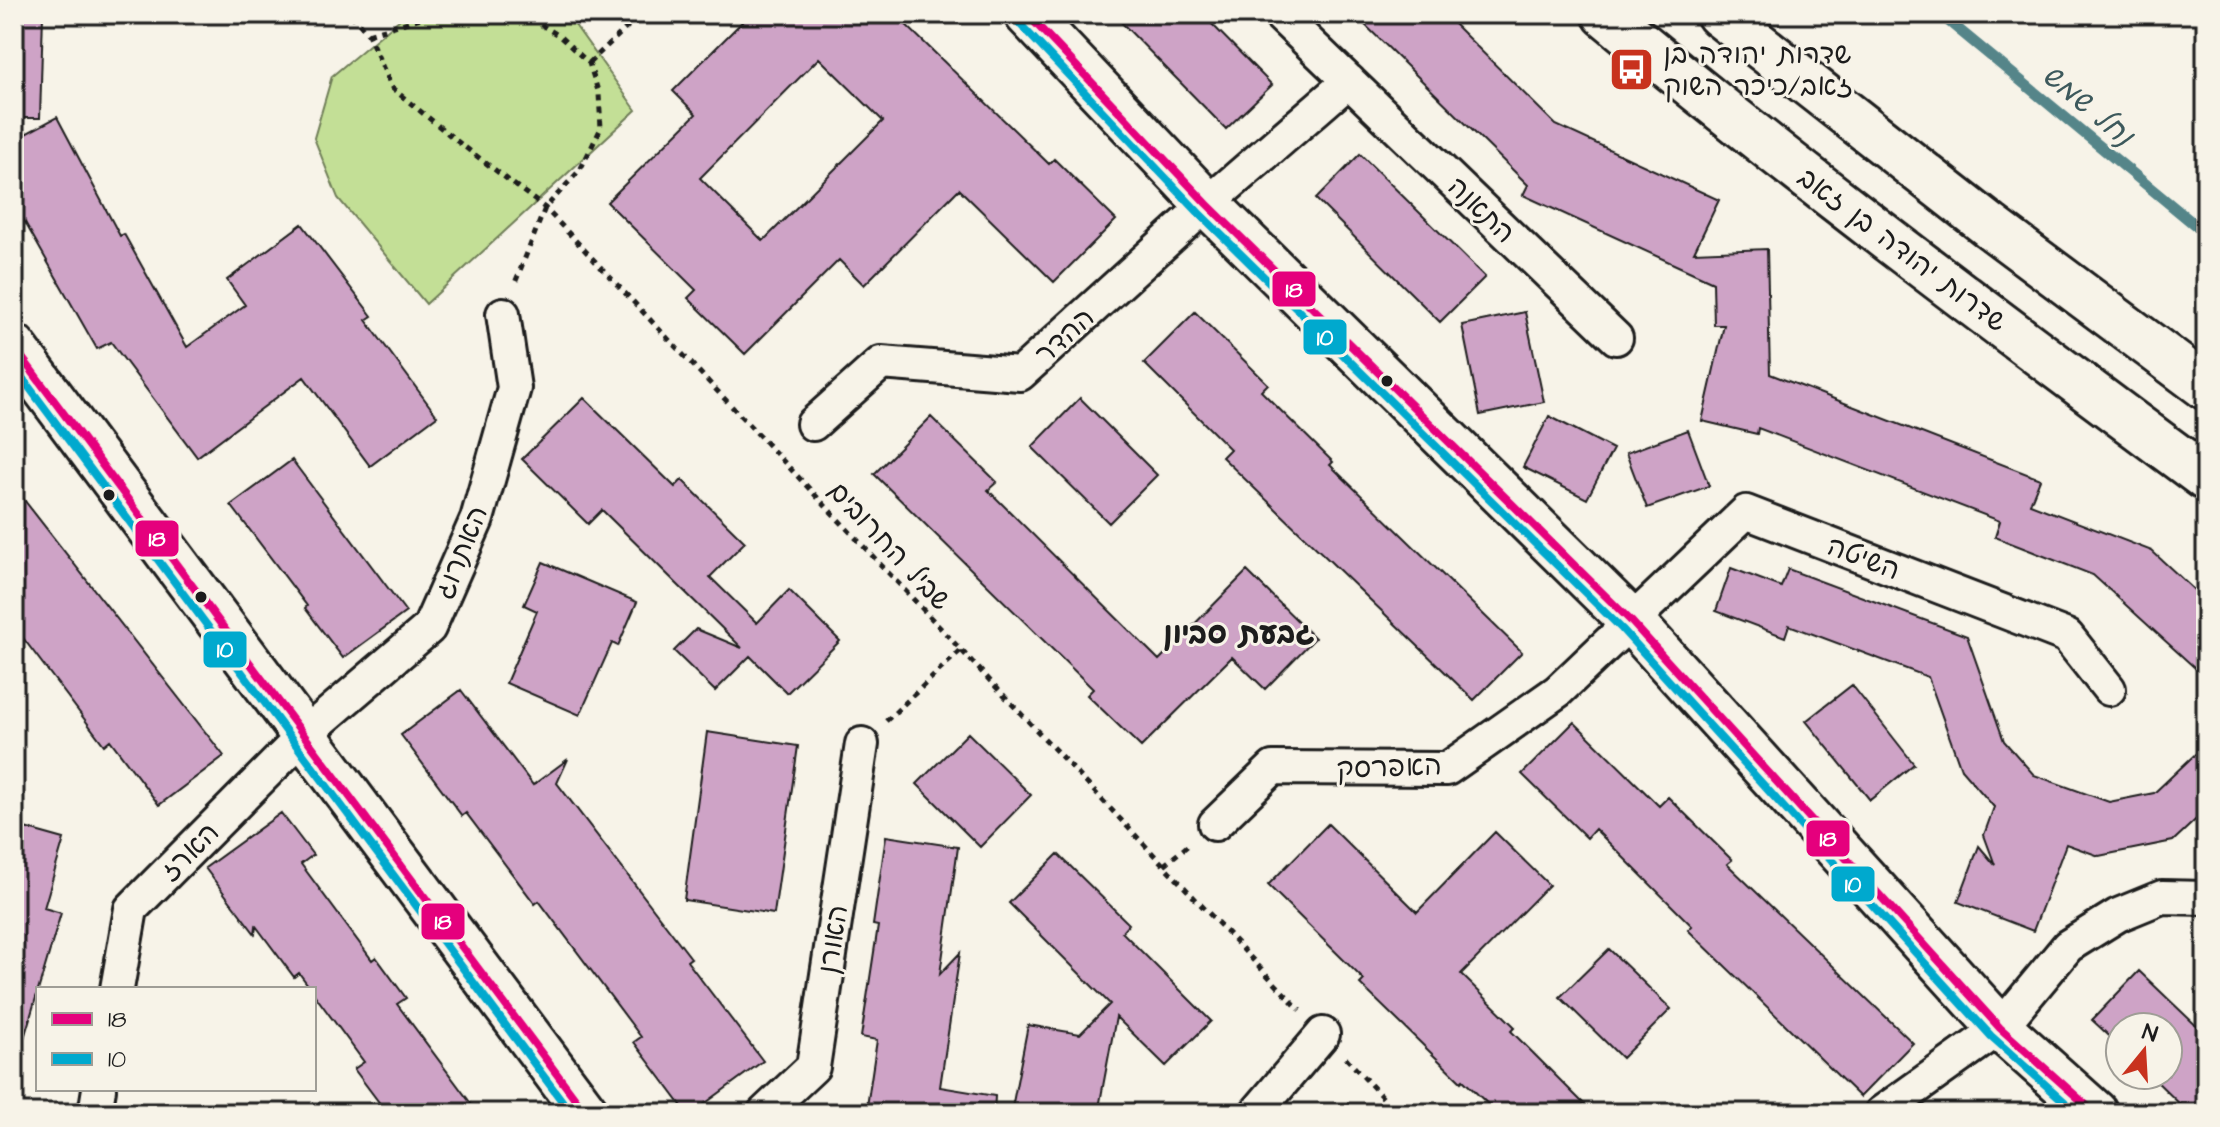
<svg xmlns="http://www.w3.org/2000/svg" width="2220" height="1127" font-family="'Architects Daughter','Playpen Sans Hebrew',sans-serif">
<rect width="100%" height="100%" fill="#f7f3e8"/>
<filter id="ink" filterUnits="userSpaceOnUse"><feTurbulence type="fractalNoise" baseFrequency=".0125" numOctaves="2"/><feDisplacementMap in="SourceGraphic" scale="16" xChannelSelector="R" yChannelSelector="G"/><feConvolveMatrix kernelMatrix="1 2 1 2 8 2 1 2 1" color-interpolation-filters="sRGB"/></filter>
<g filter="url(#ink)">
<path fill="#c3df96" stroke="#707e59" stroke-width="2" d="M406,14H567L636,110L426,304L338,198L314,138L332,76Z"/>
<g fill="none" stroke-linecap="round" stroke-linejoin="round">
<path stroke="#548589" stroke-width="11" d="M1940,14L2206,234"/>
</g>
<path fill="#cea3c6" stroke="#1c1c1c" stroke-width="2" fill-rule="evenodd" d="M14,14H43L40,118H14Z
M750,14H895L1049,164L1054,159L1116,220L1054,282L959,189L864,285L839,260L745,354L688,298L696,290L607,202L696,114L673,91ZM819,58L883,121L763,241L700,178Z
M1113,14H1202L1272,85L1226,129Z
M1354,14H1444L1556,125L1719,200L1694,252L1767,249L1770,374L2040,479L2030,504L2152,551L2206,601V678L2093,575L1995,537L2000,521L1758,428L1757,434L1702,421L1724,325H1714L1713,282L1523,195L1528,185Z
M57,117L120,236L124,234L187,347L245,305L227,280L302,224L372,316L366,320L437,416L370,466L304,377L197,457L111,342L97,349L14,203V140Z
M1360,154L1485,277L1440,322L1316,199Z
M1195,312L1268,384L1261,391L1333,462L1330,465L1522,652L1474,700L1222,457L1230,449L1144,363Z
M1525,312L1544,402L1480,415L1462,325Z
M584,398L675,487L682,480L745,542L710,577L757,623L789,590L840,641L787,693L750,656L715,691L674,651L696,629L742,648L602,510L588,524L522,459Z
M1080,398L1157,475L1109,523L1032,447Z
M1549,416L1613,449L1587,499L1523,467Z
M931,417L997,482L988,490L1159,660L1247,571L1315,638L1265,689L1232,657L1141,747L1087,695L1093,689L874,474Z
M1688,430L1709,486L1647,508L1626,453Z
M292,460L406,612L343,658L305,608L307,606L231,505Z
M14,487L224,756L159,805L110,740L104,745L14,626Z
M543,562L637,602L618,646L612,643L580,715L506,683L537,611L524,605Z
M1731,568L1781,587L1788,569L1967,636L2004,741L2034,775L2109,802L2154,793L2206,744V810L2173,841L2099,856L2066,844L2033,931L1958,902L1979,846L1995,865L1984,835L1994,807L1961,769L1928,677L1789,625L1785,637L1716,611Z
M1852,685L1914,764L1870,800L1806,721Z
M461,690L533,785L568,759L557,783L691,958L687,961L763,1061L692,1113H687L634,1042L641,1037L539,901L535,904L466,813L462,816L401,735Z
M1574,722L1659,806L1668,797L1732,860L1727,864L1913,1043L1860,1097L1688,930L1692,926L1595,829L1587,838L1522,774Z
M707,732L798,746L774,914L684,900Z
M968,733L1031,795L980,847L917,784Z
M281,813L313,855L301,864L372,960L376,957L406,998L397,1004L478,1113H387L354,1069L364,1062L314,994V989H311L299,973L294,977L256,926L255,934L205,868Z
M1328,824L1417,912L1495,832L1549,885L1461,974L1515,1027L1511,1031L1593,1113H1497L1463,1080L1461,1082L1360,984L1364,980L1268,885Z
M14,825L64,839L44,908L61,913L22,1045L14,1044Z
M886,836L958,847L940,974L960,953L940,1087L995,1096L994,1113H866L877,1040L861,1037L878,926L873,925Z
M1058,854L1129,924L1122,932L1211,1021L1166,1066L1116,1017L1098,1113H1011L1028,1025L1080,1034L1110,1004L1009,903Z
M1609,949L1671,1009L1622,1058L1560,997Z
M2139,971L2206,1035V1113H2189L2150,1075H2168V1027H2120V1046L2092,1020Z"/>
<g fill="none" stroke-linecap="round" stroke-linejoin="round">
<defs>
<path id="street" d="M1279,14L1616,338
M813,424L881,363L1020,374L1207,204L1349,81
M1215,824L1273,768L1447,769L1558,691L1746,512L2067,636L2109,689
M117,989L131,909L304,735L429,628L477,519L514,388L503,314
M95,1113L99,1089
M764,1113L813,1067L862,744
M1256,1113L1323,1034
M1881,1113L2000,1028L2068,946L2118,915L2162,897L2206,898"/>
<path id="secondary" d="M1027,14L1207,204L1631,621L2000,1028L2095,1113
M1605,14C1799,176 2003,327 2206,478
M1719,14L1990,226L2206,387
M14,347L586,1113"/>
</defs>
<use href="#street" stroke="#1c1c1c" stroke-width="38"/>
<use href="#secondary" stroke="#1c1c1c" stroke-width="50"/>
<path stroke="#1c1c1c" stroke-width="5" stroke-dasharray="6 6" stroke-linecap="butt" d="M351,14L368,34L392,88L457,141L545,208L1300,1010
M507,14L526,16L558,35L589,63L599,94L601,128L580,170L545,208L515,283
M368,34L424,17L451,14
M589,63L641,14
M886,721L961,650
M1164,865L1191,843
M1346,1058L1397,1113"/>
<use href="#street" stroke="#f7f3e8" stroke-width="32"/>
<use href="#secondary" stroke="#f7f3e8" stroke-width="44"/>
<defs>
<path id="bus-1" d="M1027,14L1207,204L1631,621L2000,1028L2095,1113
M14,347L586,1113"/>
<path id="bus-2" d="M1018,22L1199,213L1622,629L1991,1036L2077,1113
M14,367L571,1113"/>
</defs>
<use href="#bus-1" stroke="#f7f3e8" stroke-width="14"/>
<use href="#bus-2" stroke="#f7f3e8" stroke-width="14"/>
<use href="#bus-1" stroke="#e5007d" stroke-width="8"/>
<use href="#bus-2" stroke="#00a9ce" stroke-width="8"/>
</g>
</g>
<defs>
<symbol id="bus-square" viewBox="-11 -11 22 22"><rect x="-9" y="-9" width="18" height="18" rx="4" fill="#c8321e" stroke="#f7f3e8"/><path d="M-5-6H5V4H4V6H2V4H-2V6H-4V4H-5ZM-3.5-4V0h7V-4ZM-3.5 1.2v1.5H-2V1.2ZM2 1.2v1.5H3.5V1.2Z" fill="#fff"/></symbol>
</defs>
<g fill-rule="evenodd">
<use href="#bus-square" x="1606" y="44" width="51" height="51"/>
</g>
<g fill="#1c1c1c" stroke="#f7f3e8" stroke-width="3">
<circle cx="1387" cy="381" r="7"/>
<circle cx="109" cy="495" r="7"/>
<circle cx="201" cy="597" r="7"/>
</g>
<g text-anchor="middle" stroke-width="6" stroke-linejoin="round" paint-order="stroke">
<g font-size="28" fill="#1c1c1c" stroke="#f7f3e8" text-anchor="start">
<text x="1663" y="63">שדרות יהודה בן<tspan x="1663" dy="32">זאב/כיכר השוק</tspan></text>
</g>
<g font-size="28" fill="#1c1c1c" stroke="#f7f3e8">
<text transform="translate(1482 209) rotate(44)" y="10">התאנה</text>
<text transform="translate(1903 249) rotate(37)" y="10">שדרות יהודה בן זאב</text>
<text transform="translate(1064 335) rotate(-42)" y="10">ההדר</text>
<text transform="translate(890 545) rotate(47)" y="10">שביל החרובים</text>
<text transform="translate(460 552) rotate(-68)" y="10">האתרוג</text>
<text transform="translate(1864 557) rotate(21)" y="10">השיטה</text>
<text transform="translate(1389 766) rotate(-2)" y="10">האפרסק</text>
<text transform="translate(189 851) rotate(-45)" y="10">הארז</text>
<text transform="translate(832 939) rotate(-81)" y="10">האורן</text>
</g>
<g font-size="30" font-style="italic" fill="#3d595c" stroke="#f7f3e8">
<text transform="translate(2088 105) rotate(40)" y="10">נחל שמש</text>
</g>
<g font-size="30" font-weight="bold" fill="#1c1c1c" stroke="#f7f3e8">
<text x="1239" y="643">גבעת סביון</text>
</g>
</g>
<g stroke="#f7f3e8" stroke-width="3">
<rect x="1271" y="270" width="46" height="38" rx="8" fill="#e5007d"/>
<rect x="1302" y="318" width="46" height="38" rx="8" fill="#00a9ce"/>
<rect x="134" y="519" width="46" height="39" rx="8" fill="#e5007d"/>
<rect x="202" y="630" width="46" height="39" rx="8" fill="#00a9ce"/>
<rect x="1805" y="819" width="46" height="39" rx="8" fill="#e5007d"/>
<rect x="1830" y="865" width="46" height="38" rx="8" fill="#00a9ce"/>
<rect x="420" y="902" width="46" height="39" rx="8" fill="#e5007d"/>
</g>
<g font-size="22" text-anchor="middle" font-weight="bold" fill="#fff">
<text x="1294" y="297">18</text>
<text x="1325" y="345">10</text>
<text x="157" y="546">18</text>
<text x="225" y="657">10</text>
<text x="1828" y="846">18</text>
<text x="1853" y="892">10</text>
<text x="443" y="929">18</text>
</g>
<rect width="2220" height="1127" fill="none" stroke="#f7f3e8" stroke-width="48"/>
<rect x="24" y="24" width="2172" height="1079" fill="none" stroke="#1c1c1c" stroke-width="3" filter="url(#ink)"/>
<rect x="36" y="987" width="280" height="104" fill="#f7f3e8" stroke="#9f9d96" stroke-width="2"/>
<rect x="52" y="1013" width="40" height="12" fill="#e5007d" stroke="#9f9d96" stroke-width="2"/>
<text x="108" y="1027" font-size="24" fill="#1c1c1c">18</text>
<rect x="52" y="1053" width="40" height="12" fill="#00a9ce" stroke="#9f9d96" stroke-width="2"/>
<text x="108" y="1067" font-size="24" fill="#1c1c1c">10</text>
<g transform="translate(2144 1051) rotate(18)"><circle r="38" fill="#f7f3e8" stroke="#9f9d96" stroke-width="2"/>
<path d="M0-6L14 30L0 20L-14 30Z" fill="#c8321e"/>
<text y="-12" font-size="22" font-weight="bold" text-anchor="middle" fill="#1c1c1c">N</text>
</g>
</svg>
